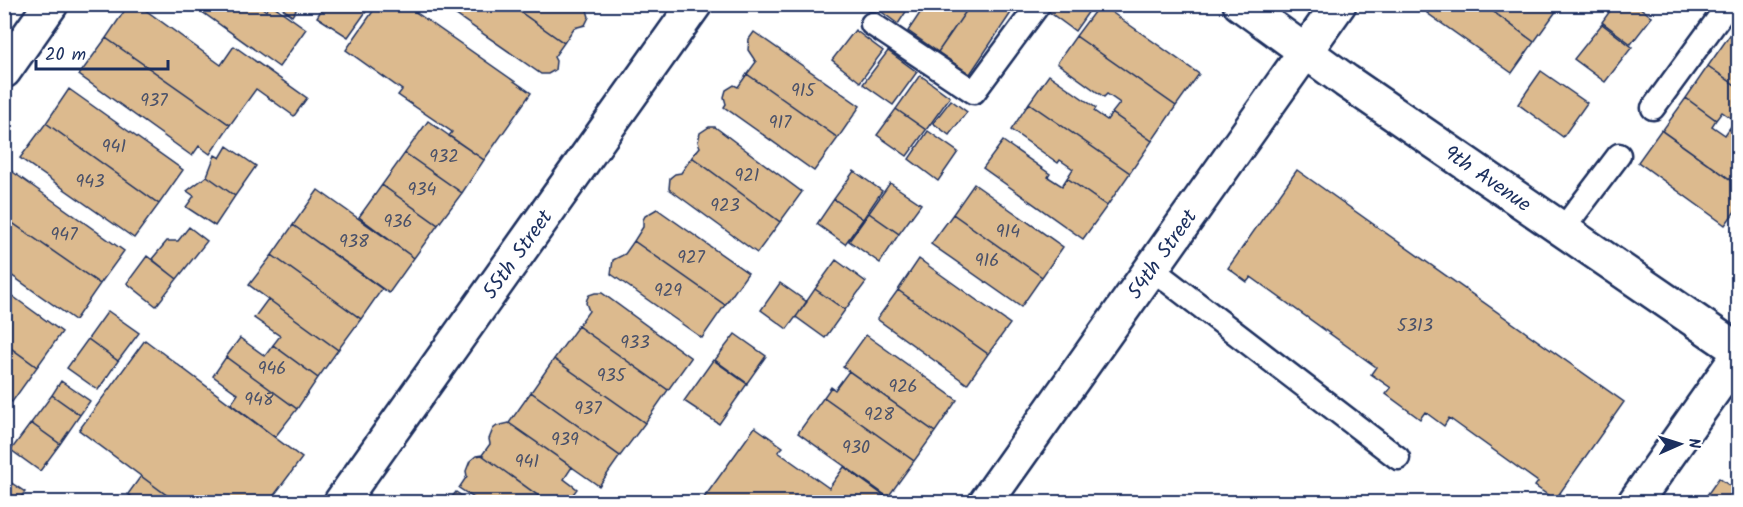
<svg xmlns="http://www.w3.org/2000/svg" width="1743" height="507" font-family="Kalam,sans-serif">
<rect width="100%" height="100%" fill="#fff"/>
<filter id="ink" filterUnits="userSpaceOnUse"><feTurbulence type="fractalNoise" baseFrequency=".0167" numOctaves="2"/><feDisplacementMap in="SourceGraphic" scale="12" xChannelSelector="R" yChannelSelector="G"/><feConvolveMatrix kernelMatrix="1 2 1 2 8 2 1 2 1" color-interpolation-filters="sRGB"/></filter>
<g filter="url(#ink)">
<path fill="#dcba8e" stroke="#1b2f5e" stroke-width="1.5" d="M129,4H137L221,65L234,46L307,98L294,116L256,89L230,125L106,38Z
M191,4H258L266,11L271,4L306,29L279,67Z
M277,4H300L292,16Z
M325,4H368L370,6L348,37L317,17Z
M378,4H404L531,93L484,160L449,136L452,132L398,95L402,90L346,50Z
M458,4H509L564,43L554,57L556,61L555,70L548,74H541L452,12Z
M509,4H579L587,10L589,17L585,25L574,28L564,43Z
M871,4H911L898,24Z
M926,4H971L938,52L908,31Z
M971,4H1017L970,74L938,52Z
M1048,4H1094L1075,31L1045,9Z
M1100,4L1199,74L1176,106L1076,36Z
M1433,4H1483L1534,42L1512,73L1427,13Z
M1483,4H1550L1557,10L1534,42Z
M1615,4H1635L1652,17L1631,44L1602,22Z
M1602,24L1632,47L1605,82L1574,59Z
M855,30L883,51L860,82L832,60Z
M754,32L860,106L838,138L747,74L756,62L748,50L749,39Z
M1732,32L1738,36V87L1708,66Z
M1076,36L1176,106L1152,141L1112,113L1120,103L1107,94L1104,97L1057,63Z
M106,38L230,125L210,154L199,146L192,156L79,75Z
M888,51L917,72L893,105L863,84Z
M1708,66L1738,87V136L1729,129L1735,121L1722,112L1716,120L1686,98Z
M1541,71L1587,103L1563,137L1518,104Z
M747,74L838,138L814,171L724,107L726,104L724,97L726,90L734,85L738,87Z
M920,75L950,97L926,130L896,109Z
M1049,75L1096,108L1094,111L1107,120L1112,113L1152,141L1130,173L1029,103Z
M69,89L183,170L159,204L46,123Z
M1686,98L1716,120L1712,126L1725,135L1729,129L1738,136V185L1662,131Z
M951,100L967,112L949,135L933,123Z
M1029,103L1130,173L1107,206L1067,178L1073,169L1060,160L1058,163L1011,130Z
M896,109L926,130L907,156L877,135Z
M428,121L484,160L462,193L405,153Z
M46,123L159,204L134,238L20,158Z
M709,127H715L802,192L780,222L692,157L700,147L698,142L700,133Z
M1661,130L1738,185V207L1725,225L1638,162Z
M928,131L958,152L938,181L909,159Z
M1003,141L1050,174L1048,177L1062,186L1067,178L1107,206L1083,239L983,168Z
M227,146L256,166L235,196L207,176L215,155L220,158Z
M405,153L462,193L438,225L382,185Z
M692,157L780,222L757,253L669,189L670,178L675,174L681,173Z
M10,170L124,251L100,284L4,217V178Z
M1297,170L1624,402L1555,500L1535,486L1538,482L1449,418L1444,426L1425,412L1420,419L1386,394L1391,388L1371,374L1376,367L1251,277L1247,282L1228,268Z
M854,171L882,191L863,219L834,199Z
M207,176L235,196L215,226L186,207L194,196L187,191Z
M890,183L921,204L899,234L869,213Z
M974,184L1063,247L1042,277L953,214Z
M382,185L438,225L414,258L359,217Z
M318,190L414,258L389,293L293,225Z
M834,199L863,219L845,244L817,224Z
M657,209L748,273L725,305L634,241L643,227V220L645,216Z
M869,213L899,234L880,263L849,241Z
M953,214L1042,277L1021,307L931,244Z
M4,217L100,284L75,320L4,270Z
M293,225L382,289L361,319L272,255Z
M189,227L207,241L177,279L152,259L167,241H178Z
M634,241L725,305L702,338L611,274L613,260L625,254Z
M272,255L361,319L338,350L249,285Z
M147,256L177,279L156,306L127,283Z
M919,259L1010,324L988,354L898,290Z
M836,260L866,282L845,310L815,289Z
M780,283L807,302L787,329L761,310Z
M815,289L845,310L825,338L796,317Z
M4,290L62,332L37,367L4,343Z
M898,290L988,354L967,384L877,319Z
M595,293H602L691,358L668,390L578,326L589,311L586,303L587,299L589,295Z
M268,299L338,350L318,378L273,345L280,336L254,318Z
M108,311L139,333L118,361L88,339Z
M578,326L668,390L645,423L554,359Z
M735,334L766,356L747,383L715,360Z
M866,335L957,400L935,432L843,367Z
M240,338L265,356L273,345L318,378L297,409L226,357Z
M88,339L118,361L98,390L67,368Z
M145,340L302,458L269,502H176L79,430Z
M4,343L37,367L12,402L4,396Z
M226,357L297,409L275,437L231,404L238,394L213,376Z
M554,359L645,423L620,456L531,392Z
M713,360L747,384L719,424L684,401Z
M849,371L935,432L914,461L824,397L831,387L835,390Z
M61,381L90,401L80,415L52,395Z
M531,392L620,456L599,486L509,423Z
M52,395L80,415L60,444L31,423Z
M824,397L914,461L888,497L798,433Z
M31,423L60,444L40,471L11,450Z
M509,423L572,467L564,479L577,489L567,502H553L548,500L547,502L482,455L490,444L489,439L493,429L497,426Z
M755,427L783,447L778,452L829,488L844,467L887,498L884,502H701Z
M482,455L547,502H480L459,488L467,476L466,471L470,461L476,456Z
M141,476L176,502H139L128,494Z
M4,478L25,492L17,502H4Z
M1719,478L1738,492V502H1702Z
M456,492L471,502H448Z"/>
<g fill="none" stroke-linecap="round" stroke-linejoin="round">
<defs>
<path id="lane" d="M872,24L974,92L1039,4
M1653,108L1729,4
M1563,229L1619,155
M1152,269L1398,458"/>
<g id="street">
<path id="s1" d="M1240,4L1346,81L1738,350"/>
<path d="M4,71L51,4"/>
<path id="s2" d="M341,502L695,4"/>
<path id="s3" d="M986,502L1339,4"/>
<path d="M1635,502L1738,356"/>
</g>
</defs>
<use href="#lane" stroke="#1b2f5e" stroke-width="27"/>
<use href="#street" stroke="#1b2f5e" stroke-width="38"/>
<use href="#lane" stroke="#fff" stroke-width="22"/>
<use href="#street" stroke="#fff" stroke-width="33"/>
</g>
</g>
<g text-anchor="middle" stroke-width="4.5" stroke-linejoin="round" paint-order="stroke">
<g font-size="18" fill="#4b526a">
<text x="803" y="96">915</text>
<text x="154" y="106">937</text>
<text x="780" y="128">917</text>
<text x="114" y="152">941</text>
<text x="444" y="162">932</text>
<text x="747" y="181">921</text>
<text x="90" y="187">943</text>
<text x="422" y="195">934</text>
<text x="725" y="211">923</text>
<text x="398" y="227">936</text>
<text x="1008" y="237">914</text>
<text x="64" y="240">947</text>
<text x="354" y="247">938</text>
<text x="691" y="263">927</text>
<text x="987" y="266">916</text>
<text x="668" y="296">929</text>
<text x="1415" y="331">5313</text>
<text x="635" y="348">933</text>
<text x="272" y="374">946</text>
<text x="611" y="381">935</text>
<text x="903" y="392">926</text>
<text x="259" y="405">948</text>
<text x="588" y="414">937</text>
<text x="879" y="420">928</text>
<text x="565" y="445">939</text>
<text x="856" y="453">930</text>
<text x="527" y="467">941</text>
</g>
<g font-size="21" fill="#1b2f5e" stroke="#fff">
<text dy="7" stroke="none"><textPath href="#s1" startOffset="303">9th Avenue</textPath></text>
<text dy="7" stroke="none"><textPath href="#s2" startOffset="304">55th Street</textPath></text>
<text dy="7" stroke="none"><textPath href="#s3" startOffset="304">54th Street</textPath></text>
</g>
</g>
<rect width="1743" height="507" fill="none" stroke="#fff" stroke-width="24"/>
<rect x="12" y="12" width="1719" height="483" fill="none" stroke="#1b2f5e" stroke-width="2" filter="url(#ink)"/>
<g transform="translate(1680 444) rotate(87)" stroke="#ffffff" stroke-width="4.5" paint-order="stroke">
<path d="M0-4.5L10 22L0 15L-10 22Z" fill="#1b2f5e"/>
<text y="-9" font-size="16" font-weight="bold" text-anchor="middle" fill="#1b2f5e">N</text>
</g>
<path d="M36 60v9h132v-9" fill="none" stroke="#1b2f5e" stroke-width="3"/>
<text x="45" y="60" font-size="18" fill="#1b2f5e" stroke="#ffffff" stroke-width="4.5" paint-order="stroke">20 m</text>
</svg>
